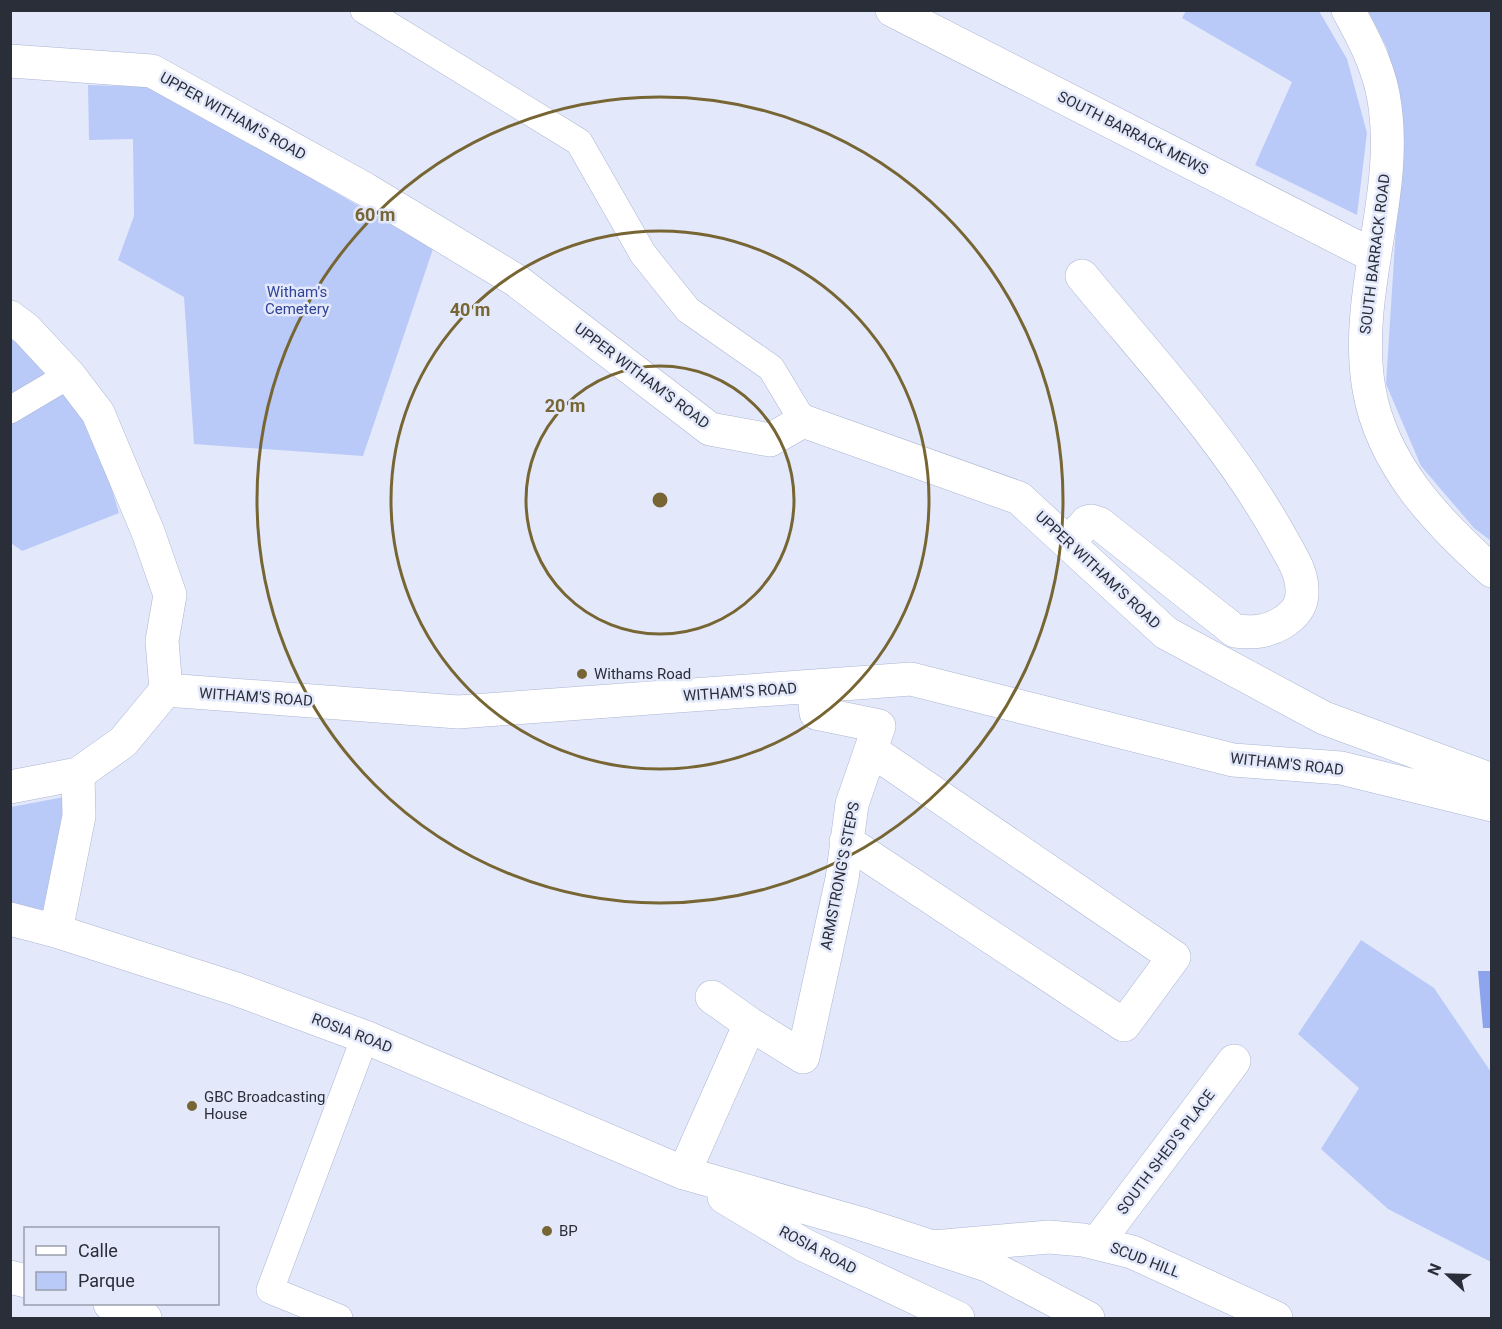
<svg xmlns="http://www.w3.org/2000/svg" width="1502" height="1329" font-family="Roboto,sans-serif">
<rect width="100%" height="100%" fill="#e3e9fb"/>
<path fill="#b9c9f8" d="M1186,11H1319L1347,59L1367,133L1357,215L1255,165L1292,82L1182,18Z
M1368,11H1491V541L1474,528L1421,466L1386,384L1403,118L1387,48Z
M88,85L154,87L433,249L363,456L194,444L184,297L118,260L134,216L133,139L89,140Z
M10,335L78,408L103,460L119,513L22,551L11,543Z
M64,797V835L47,911L11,903V807Z
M1361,940L1434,988L1491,1072V1262L1388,1209L1321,1149L1359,1088L1298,1034Z"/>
<path fill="#8da4ed" d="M1478,971H1491V1028H1483Z"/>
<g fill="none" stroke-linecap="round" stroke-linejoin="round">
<defs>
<path id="lane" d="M364,10L579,142L643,254L688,310L771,368L803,421
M10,410L69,375
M339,1318L270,1290L365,1037"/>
<path id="street" d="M892,10L1374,256
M1348,10C1363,37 1377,64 1383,94C1402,192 1352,291 1369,389C1382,465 1437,522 1492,571
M10,61L152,71L365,189L517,281L710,429L770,440L803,421L1019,498L1166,633L1324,718L1492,780
M10,317L26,329L69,375L98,413L148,532L170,595L162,641L166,690
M1069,542L1087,522L1091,521L1100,524L1235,631C1253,633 1267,632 1282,623C1295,615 1303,605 1302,590C1302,570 1289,553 1280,536C1227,441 1151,360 1082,276
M166,690L458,712L911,679L1233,760L1341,768L1492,805
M10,787L78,774L123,742L166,690
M846,841L1124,1025L1174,957L871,750
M56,931L79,816L78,774
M750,1024L803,1057L842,879L852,804L879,726L816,713L813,687
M684,1173L750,1024L712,997
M1097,1243L1234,1061
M933,1247L1049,1237L1083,1240L1132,1252L1276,1318
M10,1277L26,1281
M110,1304L145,1318"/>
<path id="secondary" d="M10,919L56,931L236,989L365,1037L684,1173L859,1223L987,1265L1088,1318
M724,1197L804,1245L958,1318"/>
</defs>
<use href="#lane" stroke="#acb5d1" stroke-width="28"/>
<use href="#street" stroke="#acb5d1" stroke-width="34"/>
<use href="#secondary" stroke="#acb5d1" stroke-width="34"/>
<use href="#lane" stroke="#fff" stroke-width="27"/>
<use href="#street" stroke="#fff" stroke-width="33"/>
<use href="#secondary" stroke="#fff" stroke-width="33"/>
</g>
<g fill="none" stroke="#776634" stroke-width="3">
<circle cx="660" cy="500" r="134"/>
<circle cx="660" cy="500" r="269"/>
<circle cx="660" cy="500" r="403"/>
</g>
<g fill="#776634" stroke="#e3e9fb" stroke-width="2">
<circle cx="582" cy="674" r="6"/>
<circle cx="192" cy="1106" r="6"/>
<circle cx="547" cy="1231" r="6"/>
</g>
<g text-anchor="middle" stroke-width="5" stroke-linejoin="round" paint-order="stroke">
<g font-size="15" fill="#2a2e38" stroke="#e3e9fb">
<text transform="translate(233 116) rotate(29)" y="5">UPPER WITHAM'S ROAD</text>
<text transform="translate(1133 133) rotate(27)" y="5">SOUTH BARRACK MEWS</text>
<text transform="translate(1375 254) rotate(-83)" y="5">SOUTH BARRACK ROAD</text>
<text transform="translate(642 376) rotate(37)" y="5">UPPER WITHAM'S ROAD</text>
<text transform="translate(1098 570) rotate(43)" y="5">UPPER WITHAM'S ROAD</text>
<text transform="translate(740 692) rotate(-4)" y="5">WITHAM'S ROAD</text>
<text transform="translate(256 697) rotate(4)" y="5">WITHAM'S ROAD</text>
<text transform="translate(1287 764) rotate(6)" y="5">WITHAM'S ROAD</text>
<text transform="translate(840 876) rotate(-79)" y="5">ARMSTRONG'S STEPS</text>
<text transform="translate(352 1033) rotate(21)" y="5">ROSIA ROAD</text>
<text transform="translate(1166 1152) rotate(-53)" y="5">SOUTH SHED'S PLACE</text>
<text transform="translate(818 1250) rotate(28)" y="5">ROSIA ROAD</text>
<text transform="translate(1145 1260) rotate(21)" y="5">SCUD HILL</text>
</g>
<g font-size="15" fill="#304397" stroke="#e3e9fb">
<text x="297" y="297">Witham's<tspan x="297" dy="17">Cemetery</tspan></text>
</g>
<g font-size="15" fill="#2a2e38" stroke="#e3e9fb" text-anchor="start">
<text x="594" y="679">Withams Road</text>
<text x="204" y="1102">GBC Broadcasting<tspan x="204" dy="17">House</tspan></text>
<text x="559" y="1236">BP</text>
</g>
</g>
<circle cx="660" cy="500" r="9" fill="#776634" stroke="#e3e9fb" stroke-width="3"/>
<g font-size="18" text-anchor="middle" font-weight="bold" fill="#776634" stroke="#e3e9fb" stroke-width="5" stroke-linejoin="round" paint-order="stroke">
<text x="375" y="221">60 m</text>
<text x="470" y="316">40 m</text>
<text x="565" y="412">20 m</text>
</g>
<rect width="1502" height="1329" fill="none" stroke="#2a2e38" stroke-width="24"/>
<rect x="24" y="1227" width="195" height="78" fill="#e3e9fb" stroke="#999ead" stroke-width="1.5"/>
<rect x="36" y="1246" width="30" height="9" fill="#ffffff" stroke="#999ead" stroke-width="1.5"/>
<text x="78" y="1257" font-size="18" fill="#2a2e38">Calle</text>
<rect x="36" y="1272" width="30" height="18" fill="#b9c9f8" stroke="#999ead" stroke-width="1.5"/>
<text x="78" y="1287" font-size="18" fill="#2a2e38">Parque</text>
<g transform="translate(1448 1275) rotate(292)" stroke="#e3e9fb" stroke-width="4.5" paint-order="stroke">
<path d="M0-4.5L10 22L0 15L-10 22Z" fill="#2a2e38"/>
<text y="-9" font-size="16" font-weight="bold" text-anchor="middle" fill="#2a2e38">N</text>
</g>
</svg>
